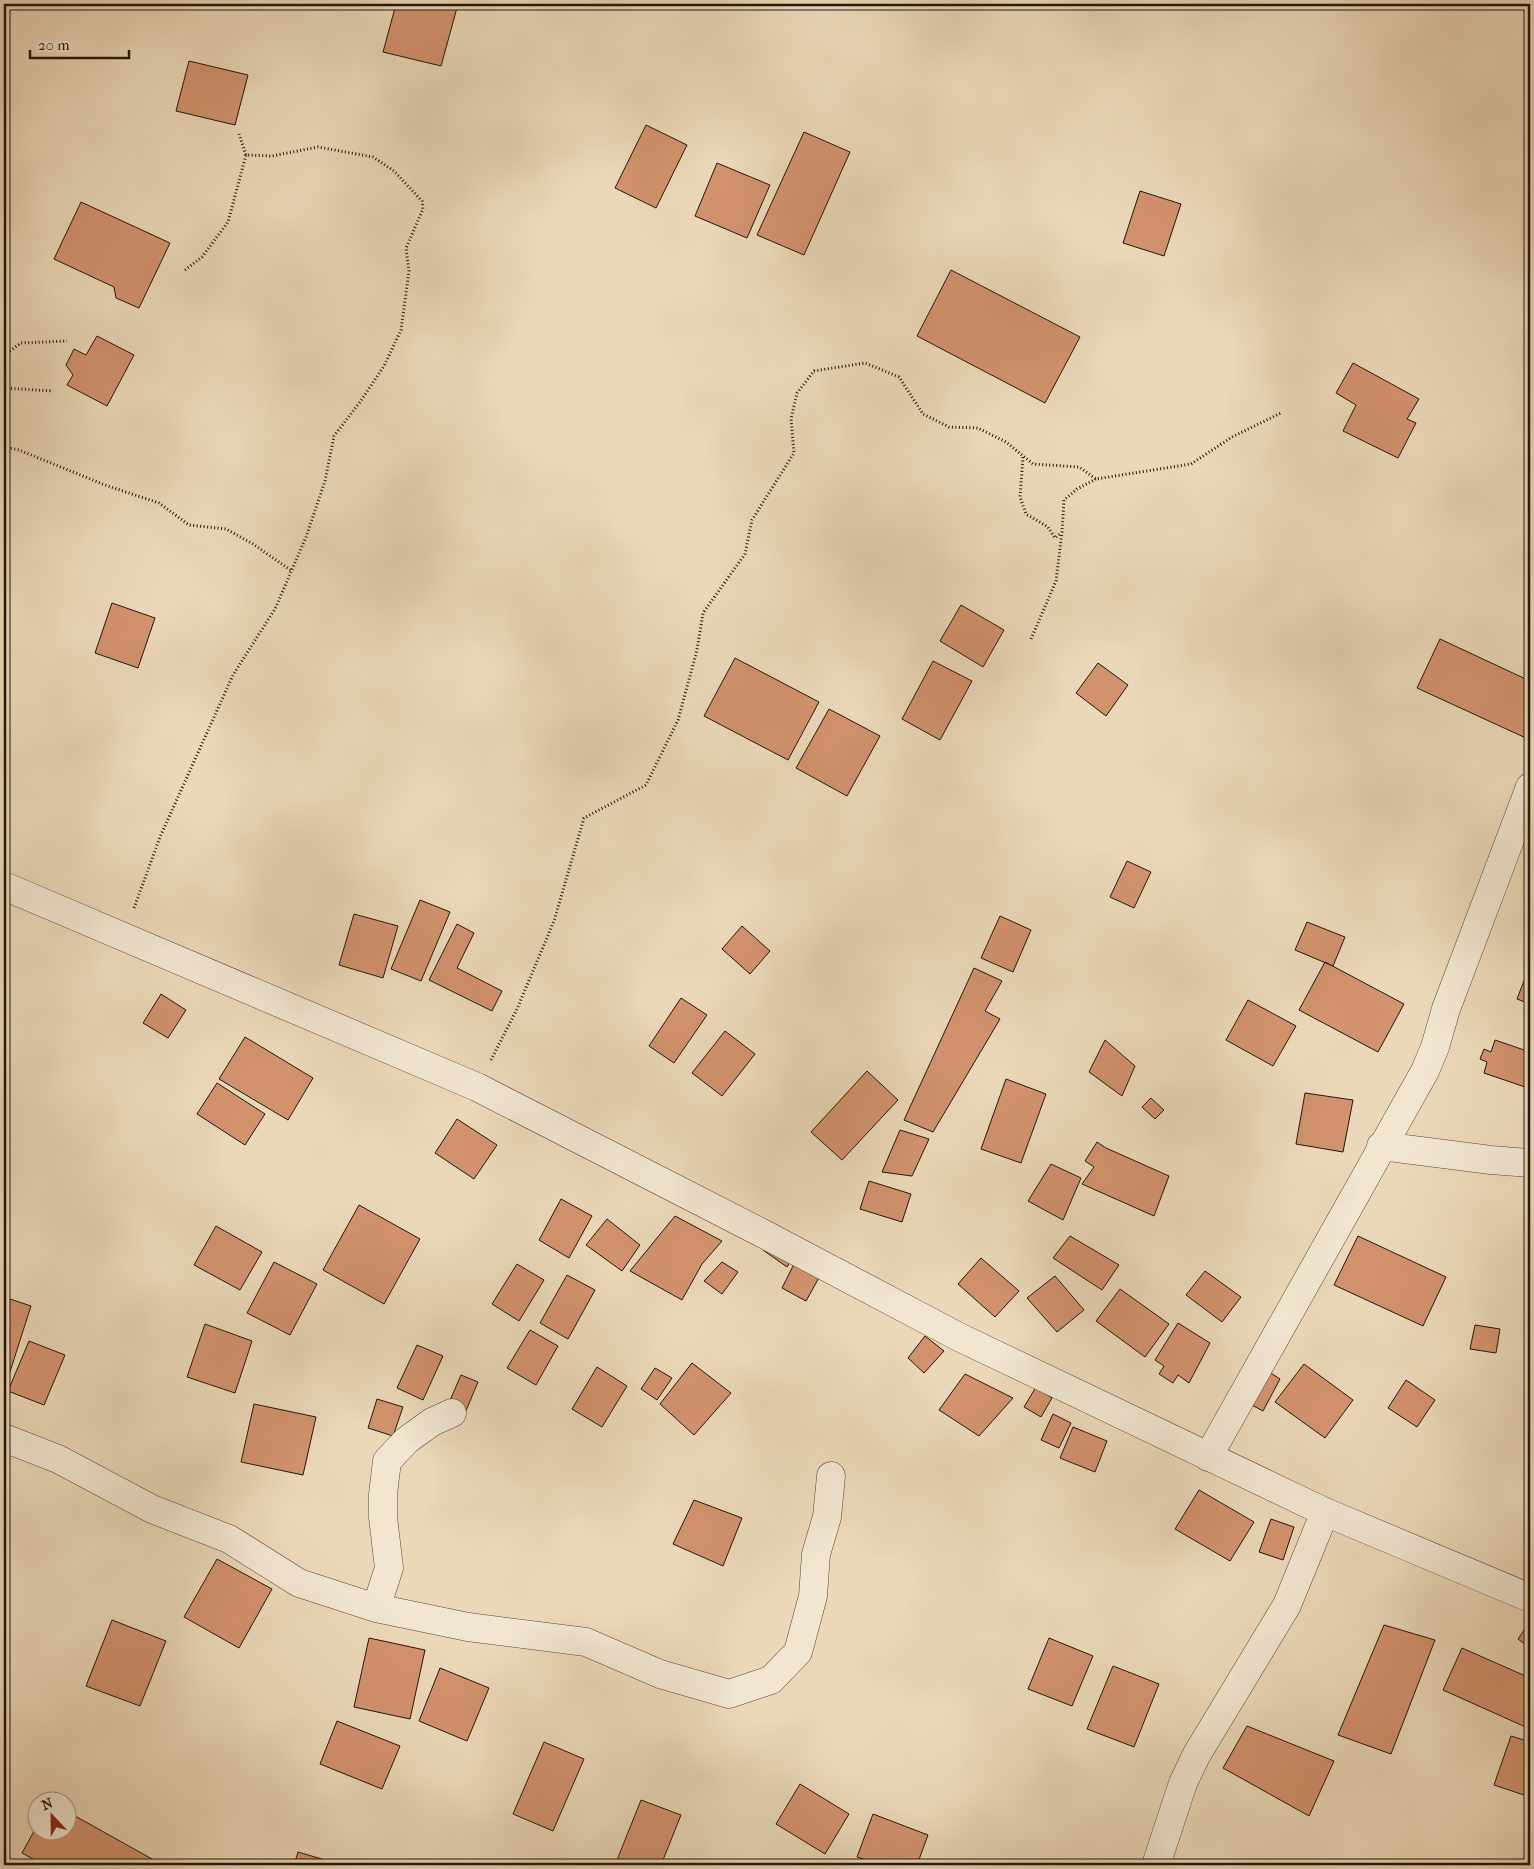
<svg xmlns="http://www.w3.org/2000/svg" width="1534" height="1869" font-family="'IM FELL French Canon',serif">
<rect width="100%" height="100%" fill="#ebd8b8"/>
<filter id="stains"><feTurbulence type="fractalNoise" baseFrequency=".004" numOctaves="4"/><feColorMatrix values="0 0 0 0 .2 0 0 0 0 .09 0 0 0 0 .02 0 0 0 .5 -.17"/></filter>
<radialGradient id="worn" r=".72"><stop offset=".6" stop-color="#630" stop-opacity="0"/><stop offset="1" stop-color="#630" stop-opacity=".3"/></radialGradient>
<path fill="#d2926e" stroke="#21160e" d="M396,4H458L441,66L383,52Z
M189,61L248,75L235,125L176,111Z
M646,125L687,145L656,208L615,188Z
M804,132L850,152L804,255L757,235Z
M717,163L770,185L747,238L695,216Z
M1140,191L1181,204L1164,256L1123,243Z
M81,202L170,243L139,308L116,298L114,287L54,259Z
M951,270L1080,337L1045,403L917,336Z
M97,336L134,355L107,406L67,385L73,375L66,365L74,349L86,355Z
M1353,363L1419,399L1407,419L1416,423L1398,458L1343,431L1356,405L1336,393Z
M112,603L155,618L138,668L95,653Z
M961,605L1004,630L983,667L940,641Z
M1440,639L1530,681V735L1528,739L1417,688Z
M735,658L819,702L788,760L704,716Z
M933,661L972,681L940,740L902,719Z
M1098,663L1128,685L1106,716L1076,693Z
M829,709L880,736L847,796L796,768Z
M1127,861L1151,872L1134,908L1110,897Z
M420,900L450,912L421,981L391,969Z
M354,914L398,926L383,978L339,965Z
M1000,916L1031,930L1013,972L981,958Z
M1307,922L1345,937L1333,966L1295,950Z
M457,924L474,933L457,968L502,991L492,1011L429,980Z
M742,926L770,951L750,974L722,949Z
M1325,962L1404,1004L1378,1052L1299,1010Z
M1530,965V1004L1517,999Z
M974,968L1002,981L985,1011L1000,1019L933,1132L904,1120Z
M161,994L186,1010L168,1038L143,1023Z
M681,998L707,1015L674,1063L649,1046Z
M1248,1000L1296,1026L1273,1066L1226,1040Z
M725,1031L755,1054L722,1096L692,1073Z
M245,1037L313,1078L288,1120L219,1079Z
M1105,1040L1135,1066L1122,1096L1089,1072Z
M1495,1040L1530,1052V1073L1525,1087L1484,1073L1487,1062L1480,1059L1484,1049L1491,1052Z
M867,1071L898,1100L842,1160L811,1132Z
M1006,1079L1046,1094L1021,1163L981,1149Z
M217,1083L265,1114L245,1145L197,1114Z
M1305,1093L1353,1100L1343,1152L1296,1144Z
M1151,1098L1164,1110L1155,1119L1142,1107Z
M457,1119L497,1145L474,1179L435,1153Z
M900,1130L929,1139L912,1176L882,1172Z
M1097,1142L1106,1148L1169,1176L1154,1216L1082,1184L1094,1167L1085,1161Z
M1051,1164L1081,1178L1063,1220L1028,1201Z
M869,1181L911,1194L902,1222L860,1209Z
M561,1199L592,1216L569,1258L539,1240Z
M359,1205L420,1239L384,1304L323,1270Z
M675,1216L722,1241L702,1264L682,1300L630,1271Z
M607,1219L640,1245L622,1271L586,1245Z
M216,1226L262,1252L240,1290L194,1265Z
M1070,1236L1119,1265L1102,1290L1053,1258Z
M1358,1236L1446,1277L1423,1326L1334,1285Z
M772,1238L795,1254L787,1267L763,1250Z
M981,1258L1019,1291L995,1317L958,1284Z
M796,1260L821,1274L806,1301L782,1288Z
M274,1262L317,1284L290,1335L247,1313Z
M722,1262L738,1272L722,1294L704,1281Z
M517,1264L544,1280L519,1321L492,1304Z
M1205,1271L1241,1297L1222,1322L1186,1295Z
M567,1275L595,1290L568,1339L540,1323Z
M1055,1276L1084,1310L1057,1332L1027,1298Z
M1120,1289L1169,1324L1145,1357L1096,1321Z
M4,1297L31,1306L7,1381L4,1380Z
M1178,1323L1210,1343L1189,1383L1178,1375L1173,1383L1159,1374L1164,1366L1155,1360Z
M205,1324L252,1341L235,1393L187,1377Z
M1475,1325L1500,1329L1496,1353L1470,1349Z
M530,1330L558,1346L536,1385L507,1368Z
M925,1336L944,1351L924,1373L908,1358Z
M29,1341L65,1355L44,1405L8,1391Z
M417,1345L443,1356L423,1400L397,1388Z
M692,1363L731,1393L694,1435L660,1404Z
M1304,1364L1353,1400L1325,1438L1275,1402Z
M597,1367L627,1386L602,1427L572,1409Z
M655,1368L672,1378L657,1400L641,1389Z
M1266,1370L1280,1379L1263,1411L1248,1403Z
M965,1374L1013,1398L979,1436L939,1410Z
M461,1375L478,1382L465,1413L448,1405Z
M1406,1380L1435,1400L1417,1427L1388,1408Z
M1036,1387L1052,1398L1041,1417L1024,1407Z
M377,1399L403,1407L393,1436L368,1428Z
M254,1404L316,1417L303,1475L241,1462Z
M1053,1414L1071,1423L1059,1448L1041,1440Z
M1073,1427L1107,1441L1095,1472L1060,1458Z
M1199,1490L1254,1522L1230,1561L1175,1529Z
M694,1500L742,1518L723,1566L673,1544Z
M1271,1519L1294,1527L1283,1560L1259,1552Z
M217,1559L272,1589L239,1648L184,1617Z
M112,1620L166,1641L140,1706L86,1686Z
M1530,1621V1648L1518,1639Z
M1384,1625L1435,1640L1391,1754L1338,1735Z
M369,1638L425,1650L410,1719L354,1707Z
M1049,1638L1093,1656L1072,1706L1028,1689Z
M1462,1648L1530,1678V1729L1443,1690Z
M1113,1666L1159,1684L1134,1747L1087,1729Z
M440,1668L489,1688L467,1741L419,1721Z
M337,1721L400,1746L382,1789L320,1764Z
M1247,1726L1334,1761L1309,1816L1223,1768Z
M1511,1736L1530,1742V1797L1494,1785Z
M544,1742L584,1759L553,1831L513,1814Z
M800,1784L849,1814L825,1854L776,1824Z
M641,1800L681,1815L661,1865H615Z
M68,1812L152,1859L149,1865H44L22,1853L38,1824V1832H68Z
M873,1814L928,1835L917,1865H880L857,1857Z
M298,1852L342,1865H294Z"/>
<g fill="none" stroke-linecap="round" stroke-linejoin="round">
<defs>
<path id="minor" d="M4,886L477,1087L760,1232L959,1337L1325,1512L1530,1598
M1381,1146L1491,1160L1530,1163
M4,1438L58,1459L152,1509L229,1539L299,1583L376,1608L468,1627L586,1642L660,1674L729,1694L771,1680L798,1652L813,1596L816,1554L827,1517L831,1476
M1208,1457L1425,1071L1435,1047L1446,1009L1530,787
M376,1608L389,1568L383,1517V1494L387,1461L407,1440L432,1422L452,1413
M1156,1865L1183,1783L1197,1754L1287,1605L1325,1512"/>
</defs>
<use href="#minor" stroke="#544638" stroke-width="29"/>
<path stroke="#21160e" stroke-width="3" stroke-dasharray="1 2.5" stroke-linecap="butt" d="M185,270L202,257L228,222L246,155
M4,355L21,343L67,341
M4,388L53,391
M4,447L19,450L105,485L159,503L189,525L226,529L253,544L292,571
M1023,457L1020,497L1026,514L1048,527L1055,538L1061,533
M1031,639L1056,581L1062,532L1064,500L1077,489L1096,479
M134,908L160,837L233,675L275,609L306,537L325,481L334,436L360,402L384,366L401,330L409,271L406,248L423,209L422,201L394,171L373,157L318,147L272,156L246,155L239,134
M491,1060L517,1009L554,921L584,818L646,785L678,720L697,650L703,613L745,554L752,520L794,453L791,419L797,393L814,371L865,363L899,377L923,414L949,427L978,428L1006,442L1033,464L1079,467L1096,479L1191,464L1232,437L1281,413"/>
<use href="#minor" stroke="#f2e6d1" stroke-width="28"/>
</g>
<rect width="1534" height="1869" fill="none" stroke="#ebd8b8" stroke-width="20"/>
<rect x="5" y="5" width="1524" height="1859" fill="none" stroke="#21160e" stroke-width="2.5"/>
<rect x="10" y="10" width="1514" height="1849" fill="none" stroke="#21160e"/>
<g transform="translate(52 1816) rotate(338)"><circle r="24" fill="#f2e6d1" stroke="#9e9383"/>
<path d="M0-4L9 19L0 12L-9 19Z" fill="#8f2418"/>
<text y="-8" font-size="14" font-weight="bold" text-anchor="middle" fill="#21160e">N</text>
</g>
<path d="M30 50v8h99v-8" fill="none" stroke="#21160e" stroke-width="2.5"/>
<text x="38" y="50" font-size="15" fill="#21160e" stroke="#f2e6d1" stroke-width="4" paint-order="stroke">20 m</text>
<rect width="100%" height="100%" filter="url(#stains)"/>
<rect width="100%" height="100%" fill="url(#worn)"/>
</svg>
